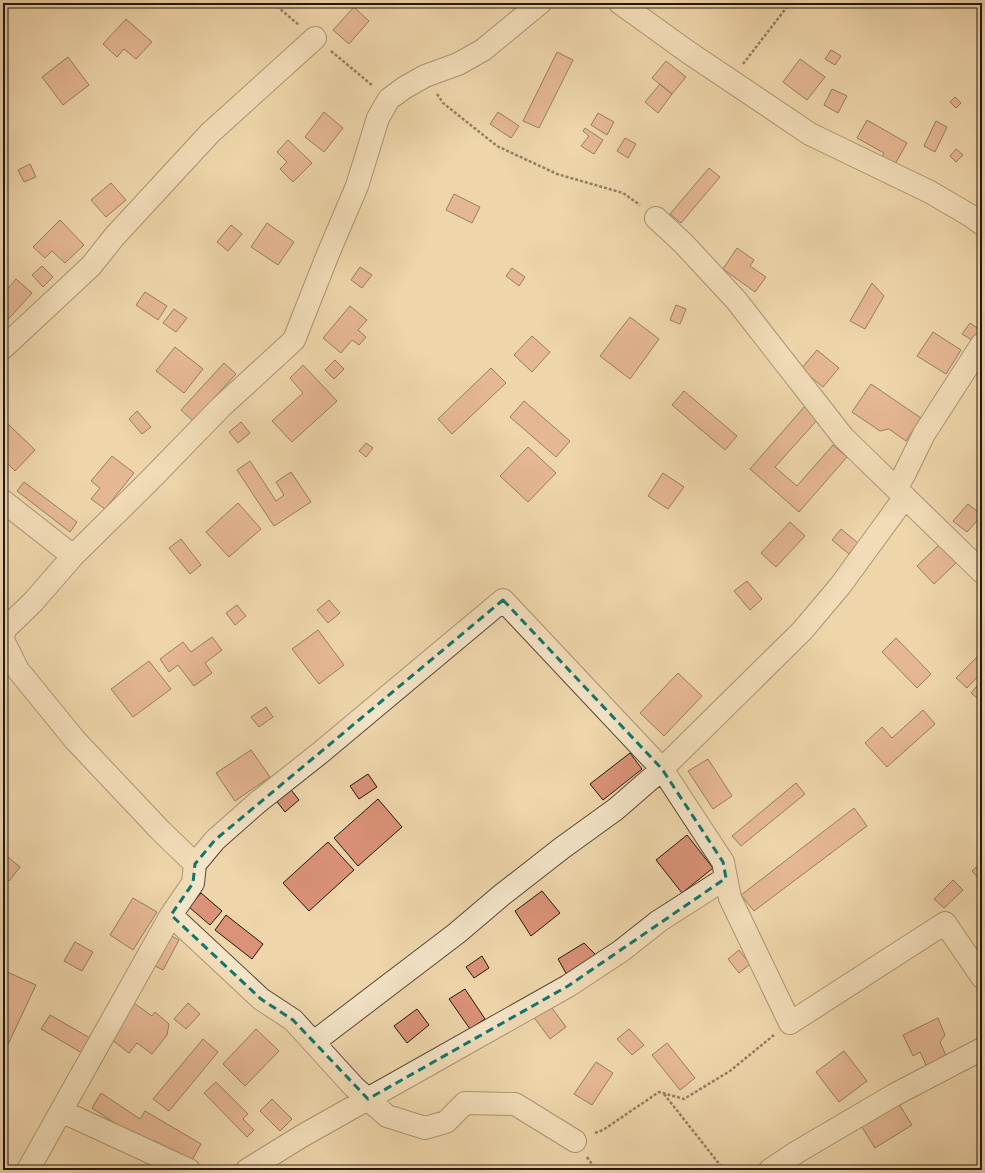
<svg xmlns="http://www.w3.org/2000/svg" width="985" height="1173" font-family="'Old Standard TT',serif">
<rect width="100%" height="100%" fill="#eed5aa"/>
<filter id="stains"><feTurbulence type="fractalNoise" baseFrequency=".005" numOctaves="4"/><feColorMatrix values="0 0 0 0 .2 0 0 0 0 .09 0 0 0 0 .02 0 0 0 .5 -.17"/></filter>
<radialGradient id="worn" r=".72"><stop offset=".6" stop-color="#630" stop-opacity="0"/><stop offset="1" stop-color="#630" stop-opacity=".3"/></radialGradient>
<path fill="#da9278" stroke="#23180f" d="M354,7L369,21L349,44L333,30Z
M982,16V27L977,24Z
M126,19L152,42L136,59L124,49L117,57L103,44Z
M831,50L841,56L835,65L825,59Z
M557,52L573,60L539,128L523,121Z
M68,57L89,85L63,105L42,77Z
M800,59L825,77L807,100L783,82Z
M666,61L686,77L672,94L652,78Z
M660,84L672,94L658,113L645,102Z
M832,89L847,96L838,113L824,105Z
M955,97L961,103L956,108L950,102Z
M324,112L343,128L324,152L305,137Z
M498,112L519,126L511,138L490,124Z
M598,113L614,122L607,135L591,125Z
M867,120L907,143L894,166L880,159L884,153L857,138Z
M936,121L947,127L935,152L924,146Z
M585,128L603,140L594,154L581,146L589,136L583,131Z
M625,138L636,144L628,158L617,151Z
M288,140L312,163L293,182L280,169L287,162L277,152Z
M956,149L963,155L956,162L950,156Z
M30,164L36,177L24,182L18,170Z
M709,168L720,177L681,223L670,214Z
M111,183L126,200L106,217L91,200Z
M454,194L480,207L472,223L446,210Z
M60,220L84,245L65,263L52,251L45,258L33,247Z
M267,223L294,242L278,265L251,247Z
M231,225L242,234L228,251L217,242Z
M737,248L754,260L750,266L766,277L755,292L723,269Z
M42,266L53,277L43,287L32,275Z
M360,267L372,275L362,288L351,280Z
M512,268L525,277L519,286L506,276Z
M16,279L32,293L3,325V294Z
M872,283L884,296L865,329L850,321Z
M145,292L167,306L158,320L136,305Z
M676,305L686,309L680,324L670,320Z
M350,306L367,320L358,330L366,337L359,345L352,340L341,353L323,338Z
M174,309L187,318L176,332L163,323Z
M630,317L659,339L630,379L600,356Z
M970,323L980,330L972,340L962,334Z
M933,332L961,350L946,374L917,356Z
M532,336L550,352L532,372L514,355Z
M175,347L203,369L184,393L156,371Z
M817,350L839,368L823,387L801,369Z
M335,360L344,369L334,379L325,370Z
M224,363L236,374L193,421L181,410Z
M303,365L337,401L292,442L272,421L303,393L290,378Z
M491,368L506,383L452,434L438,419Z
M871,384L921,418L906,441L889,429L880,431L852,412Z
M684,391L737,436L725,450L672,405Z
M524,401L570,441L556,457L510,417Z
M805,406L819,418L775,467L797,486L833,445L847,457L799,512L750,469Z
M137,411L151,427L142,434L129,419Z
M241,422L250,433L238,443L229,432Z
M8,424L35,450L15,471L3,459V430Z
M366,443L373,448L366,457L359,451Z
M528,447L556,473L528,502L500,476Z
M112,456L134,473L105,509L91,499L100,488L91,481Z
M250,461L276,501L284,495L276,482L291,472L311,502L274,526L237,470Z
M663,473L684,487L668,509L648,496Z
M24,482L77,522L70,532L17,491Z
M238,503L261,529L229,557L206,532Z
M968,504L982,515L967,532L953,521Z
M790,522L805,536L776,567L761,553Z
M841,529L858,543L849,554L832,540Z
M181,539L201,565L190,574L169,548Z
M939,545L956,563L934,584L917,566Z
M747,581L762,599L750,610L734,591Z
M329,600L340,613L328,623L317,610Z
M237,605L246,616L235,625L226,613Z
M318,630L344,665L319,684L292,649Z
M212,637L222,650L205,663L212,673L194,686L178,665L169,672L160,659L183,642L191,652Z
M896,638L931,674L917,688L882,652Z
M977,657L982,662V672L967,688L956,678Z
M149,661L171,689L133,717L111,689Z
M678,673L702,696L664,736L640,713Z
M982,680V702L971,693Z
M266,707L273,717L259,727L251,717Z
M923,710L935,724L887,767L865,743L882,727L892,738Z
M251,750L270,777L235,801L216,773Z
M630,753L642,769L603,800L590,784Z
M708,759L732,796L713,809L688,771Z
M368,774L377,787L359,799L350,786Z
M796,783L805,794L741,846L732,836Z
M288,786L299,800L285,812L274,798Z
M378,799L402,827L358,866L334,838Z
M854,808L867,826L754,911L741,895Z
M687,835L713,868L682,893L656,860Z
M328,842L354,870L309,911L283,883Z
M3,853L20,867L9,881L3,876Z
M982,862V882L972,871Z
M953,880L963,890L944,908L934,899Z
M542,891L560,913L531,936L515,911Z
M201,893L222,911L210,925L189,907Z
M133,898L157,912L133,950L110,935Z
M226,915L263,944L252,959L215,930Z
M166,933L179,940L163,970L149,963Z
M75,942L93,952L82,971L64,961Z
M584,943L597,956L567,975L558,959Z
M739,950L750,964L739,973L728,959Z
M482,956L489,968L474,978L466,967Z
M3,970L36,985L3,1055Z
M465,989L485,1019L470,1029L449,999Z
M134,1003L152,1016L155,1012L169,1024L167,1035L152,1054L137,1043L129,1053L111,1039L121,1027L118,1024Z
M188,1003L200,1014L186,1029L174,1019Z
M549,1004L566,1027L550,1039L533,1016Z
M417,1009L429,1025L407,1043L394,1026Z
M50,1015L90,1038L82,1053L41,1029Z
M938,1018L945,1035L940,1042L947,1058L927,1067L920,1052L913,1056L903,1035Z
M256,1029L279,1051L245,1086L223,1064Z
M629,1029L644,1045L632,1055L617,1039Z
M203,1039L218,1052L169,1111L153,1099Z
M667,1043L695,1078L680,1090L652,1055Z
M844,1051L867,1081L839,1102L816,1072Z
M596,1062L613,1073L592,1105L574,1094Z
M216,1082L248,1114L243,1119L254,1130L247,1137L204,1093Z
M101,1093L140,1119L145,1111L201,1144L192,1160L153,1140L149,1146L92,1108Z
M272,1099L292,1119L280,1131L260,1111Z
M897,1101L912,1125L875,1148L860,1124Z"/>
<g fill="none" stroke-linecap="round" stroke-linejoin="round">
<defs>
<path id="minor" d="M620,3L688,52L810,134L930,192L971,216L982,224
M656,218L683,243L736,300L843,437L982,572
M3,348L91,266L114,237L210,133L315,38
M896,488L904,475L924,434L982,344
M3,501L73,556
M3,638L5,629L33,602L73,556L150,480L221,407L294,340L328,254L357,186L378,118L389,99L404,88L425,76L458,64L483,50L540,3
M3,640L18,670L75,740L160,830L195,864
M171,915L261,999L293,1020L354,1087L387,1116L425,1128L446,1122L465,1103L515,1104L575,1141
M314,1042L457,933L503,894L562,848L616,809L662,769L802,631L840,586L905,497
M61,1111L189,1170
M28,1170L171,915L193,883L195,864L215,840L258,802L320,753L503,600L662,769L723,862L730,898L790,1023L945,923L982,977
M247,1170L302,1136L568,986L621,951L659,921L726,878
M770,1170L797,1152L894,1095L982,1049"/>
</defs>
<use href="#minor" stroke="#564736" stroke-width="24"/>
<path stroke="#23180f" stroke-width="2.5" stroke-dasharray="3 2" stroke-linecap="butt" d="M273,3L299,25
M331,51L373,86
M743,64L790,3
M437,94L443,103L497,146L557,174L623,193L640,205
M664,1094L724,1170
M595,1133L603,1130L659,1092L684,1099L730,1071L774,1035
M587,1157L596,1170"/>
<use href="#minor" stroke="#f4e4c8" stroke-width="22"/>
</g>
<path d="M0 0H985V1173H0ZM503,600L662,769L723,862L726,878L568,986L368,1099L293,1020L261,999L171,915L193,883L195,864L215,840Z" fill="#eed5aa" fill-opacity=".55" fill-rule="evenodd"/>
<path fill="none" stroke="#0f766e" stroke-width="3" stroke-dasharray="8 5" stroke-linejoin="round" d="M503,600L662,769L723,862L726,878L568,986L368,1099L293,1020L261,999L171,915L193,883L195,864L215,840Z"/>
<rect width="985" height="1173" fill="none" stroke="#eed5aa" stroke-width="16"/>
<rect x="4" y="4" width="977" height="1165" fill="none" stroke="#23180f" stroke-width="2"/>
<rect x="8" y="8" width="969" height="1157" fill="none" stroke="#23180f"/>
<rect width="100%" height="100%" filter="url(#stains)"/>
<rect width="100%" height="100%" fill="url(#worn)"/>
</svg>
